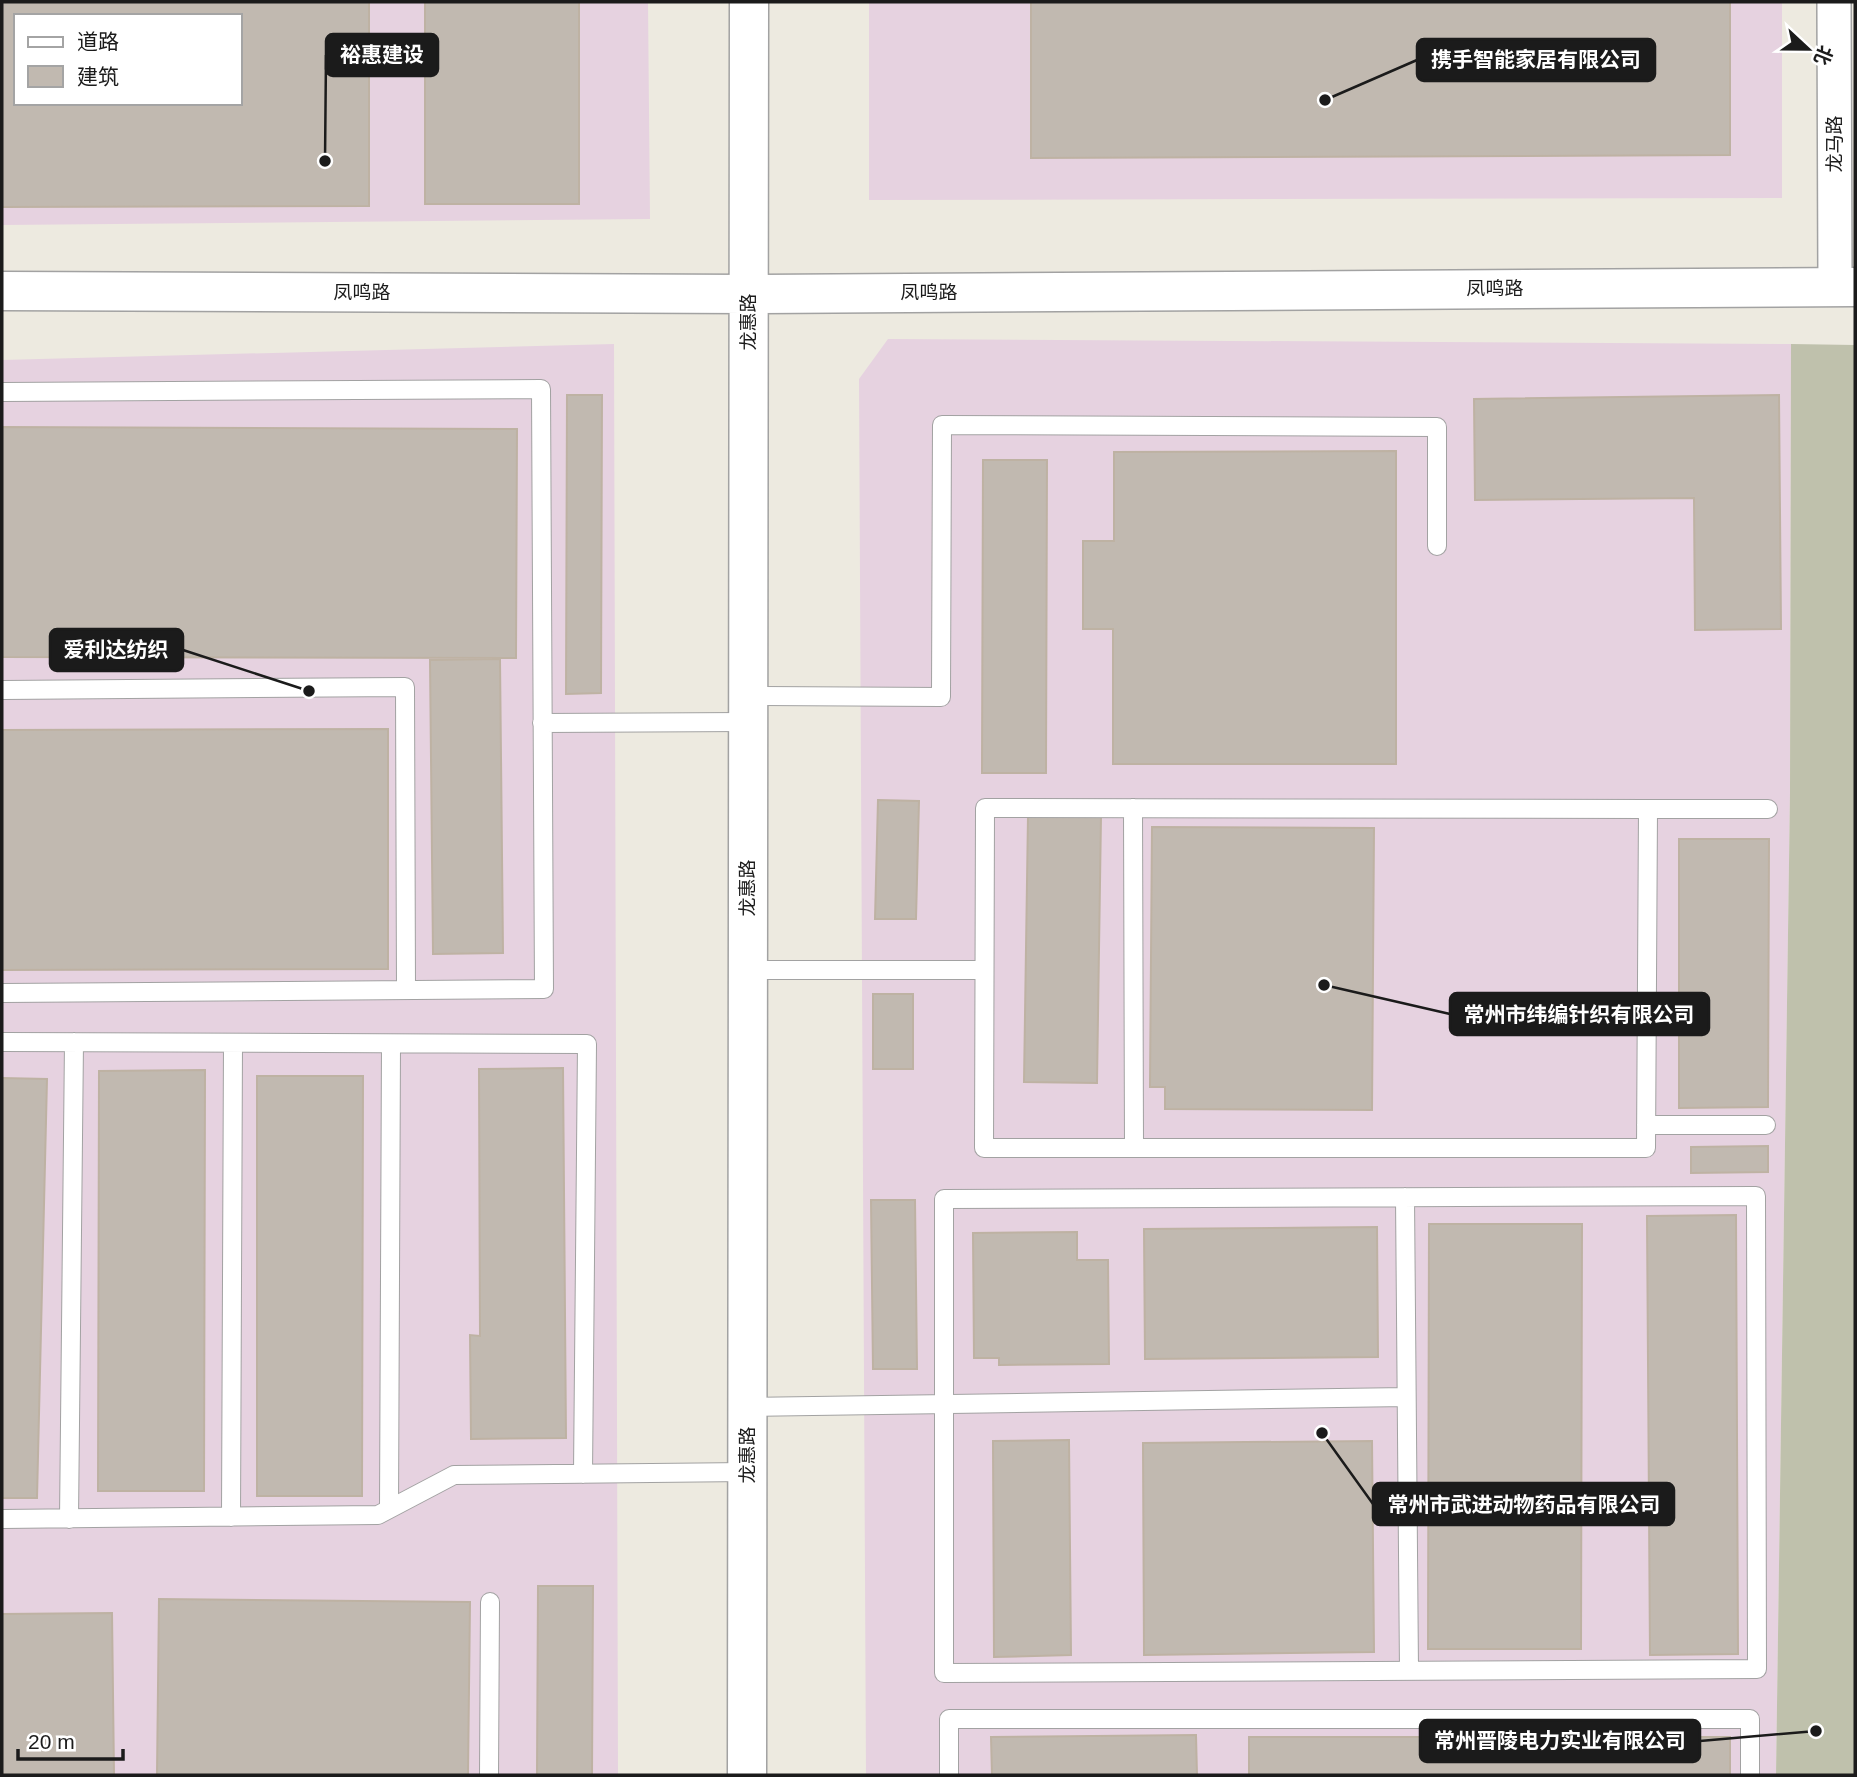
<svg xmlns="http://www.w3.org/2000/svg" width="1857" height="1777" font-family="Arial,'Noto Sans SC',sans-serif">
<rect width="100%" height="100%" fill="#edeae0"/>
<path fill="#e6d2e0" fill-rule="evenodd" d="M2,2H648L650,219L2,225ZM16,16H240V103H16Z
M869,2H1782V198L869,200Z
M888,339L1791,344L1790,793L1776,1775H866L859,379Z
M614,344L618,1775H2V360Z"/>
<path fill="#bfc1ac" d="M1791,344L1855,345V1775H1776L1790,793Z"/>
<path fill="#c1b9b0" stroke="#beb2a3" stroke-width="2" fill-rule="evenodd" d="M2,2H369V206L2,207ZM16,16H240V103H16Z
M425,2H579V204H425Z
M1031,2H1730V155L1031,158Z
M567,395H602L601,693L566,694Z
M1779,395L1781,629L1695,630L1694,498L1475,500L1474,399Z
M2,427L517,429L516,658L2,657Z
M1396,451V764H1113V629H1083V541H1114V452Z
M983,460H1047L1046,773H982Z
M500,659L503,953L433,954L430,660Z
M388,729V969L2,970V730Z
M878,800L919,801L916,919H875Z
M1028,816H1101L1097,1083L1024,1082Z
M1152,827L1374,828L1372,1110L1165,1109V1087H1150Z
M1679,839H1769L1768,1107L1679,1108Z
M873,994H913V1069H873Z
M563,1068L566,1438L471,1439L470,1335L480,1336L479,1069Z
M205,1070L204,1491H98L99,1071Z
M257,1076H363L362,1496H257Z
M2,1078L47,1079L37,1498H2Z
M1768,1146V1172L1691,1173V1147Z
M871,1200H915L917,1369H873Z
M1736,1215L1738,1654L1650,1655L1647,1216Z
M1429,1224H1582L1581,1649H1428Z
M1377,1227L1378,1357L1145,1359L1144,1229Z
M1077,1232V1260H1108L1109,1364L999,1365V1358H974L973,1233Z
M1069,1440L1071,1655L994,1657L993,1441Z
M1372,1441L1374,1652L1144,1655L1143,1443Z
M538,1586H593L592,1775H537Z
M159,1599L470,1602L468,1775H157Z
M112,1613L114,1775H2V1614Z
M1196,1735L1197,1775H992L991,1737Z
M1249,1737H1730V1775H1249Z"/>
<g fill="none" stroke-linecap="round" stroke-linejoin="round">
<defs>
<path id="service" d="M2,392L541,389L544,989L2,993
M2,690L405,687L406,990
M748,696L941,697L942,425L1437,427V546
M542,723L747,722
M985,808L1648,809L1646,1148H984Z
M1133,808L1134,1148
M1648,809H1768
M747,970H984
M2,1042L587,1044L583,1474
M1646,1125H1766
M1756,1196L1757,1669L944,1673V1199Z
M1405,1197L1409,1671
M747,1407L1406,1397
M389,1509L391,1044
M231,1517L233,1043
M2,1519L378,1515L454,1475L747,1472
M69,1519L74,1042
M489,1775L490,1602
M949,1775V1719H1750V1775"/>
<path id="minor" d="M1834,2L1835,286"/>
<path id="tertiary" d="M2,291L748,294L1855,287
M747,1775L749,2"/>
</defs>
<use href="#service" stroke="#a2a2a2" stroke-width="20"/>
<use href="#minor" stroke="#a2a2a2" stroke-width="36"/>
<use href="#tertiary" stroke="#a2a2a2" stroke-width="41"/>
<use href="#service" stroke="#fff" stroke-width="18"/>
<use href="#minor" stroke="#fff" stroke-width="33"/>
<use href="#tertiary" stroke="#fff" stroke-width="38"/>
</g>
<g text-anchor="middle" stroke-width="7" stroke-linejoin="round" paint-order="stroke">
<g font-size="19" fill="#1b1b1b" stroke="#fff">
<text transform="translate(1834 144) rotate(-90)" y="7">龙马路</text>
<text x="1495" y="295">凤鸣路</text>
<text x="362" y="299">凤鸣路</text>
<text x="929" y="299">凤鸣路</text>
<text transform="translate(748 322) rotate(-90)" y="7">龙惠路</text>
<text transform="translate(747 888) rotate(-90)" y="7">龙惠路</text>
<text transform="translate(747 1455) rotate(-90)" y="7">龙惠路</text>
</g>
</g>
<path fill="none" stroke="#1b1b1b" stroke-width="2.5" d="M325 161L326 55M1325 100L1417 60M309 691L183 650M1324 985L1450 1014M1322 1433L1373 1504M1816 1731L1700 1741"/>
<g fill="#1b1b1b" stroke="#fff" stroke-width="2.5">
<circle cx="325" cy="161" r="7"/>
<circle cx="1325" cy="100" r="7"/>
<circle cx="309" cy="691" r="7"/>
<circle cx="1324" cy="985" r="7"/>
<circle cx="1322" cy="1433" r="7"/>
<circle cx="1816" cy="1731" r="7"/>
</g>
<g fill="#1b1b1b" stroke="#1b1b1b" stroke-width="2.5">
<rect x="326" y="34" width="112" height="42" rx="7"/>
<rect x="1417" y="39" width="238" height="42" rx="7"/>
<rect x="50" y="629" width="133" height="42" rx="7"/>
<rect x="1450" y="993" width="259" height="42" rx="7"/>
<rect x="1373" y="1483" width="301" height="42" rx="7"/>
<rect x="1420" y="1720" width="280" height="42" rx="7"/>
</g>
<g font-size="21" text-anchor="middle" font-weight="bold" fill="#fff">
<text x="382" y="62">裕惠建设</text>
<text x="1536" y="67">携手智能家居有限公司</text>
<text x="116" y="657">爱利达纺织</text>
<text x="1579" y="1022">常州市纬编针织有限公司</text>
<text x="1524" y="1512">常州市武进动物药品有限公司</text>
<text x="1560" y="1748">常州晋陵电力实业有限公司</text>
</g>
<rect width="1857" height="1777" fill="none" stroke="#1b1b1b" stroke-width="7"/>
<rect x="14" y="14" width="228" height="91" fill="#ffffff" stroke="#a4a4a4" stroke-width="2"/>
<rect x="28" y="37" width="35" height="10" fill="#ffffff" stroke="#a4a4a4" stroke-width="2"/>
<text x="77" y="49" font-size="21" fill="#1b1b1b">道路</text>
<rect x="28" y="66" width="35" height="21" fill="#c1b9b0" stroke="#a4a4a4" stroke-width="2"/>
<text x="77" y="84" font-size="21" fill="#1b1b1b">建筑</text>
<g transform="translate(1808 49) rotate(112)" stroke="#ffffff" stroke-width="5" paint-order="stroke">
<path d="M0-5L12 26L0 18L-12 26Z" fill="#1b1b1b"/>
<text y="-10" font-size="19" font-weight="bold" text-anchor="middle" fill="#1b1b1b">北</text>
</g>
<path d="M18 1749v10h105v-10" fill="none" stroke="#1b1b1b" stroke-width="3.5"/>
<text x="28" y="1749" font-size="21" fill="#1b1b1b" stroke="#ffffff" stroke-width="5" paint-order="stroke">20 m</text>
</svg>
